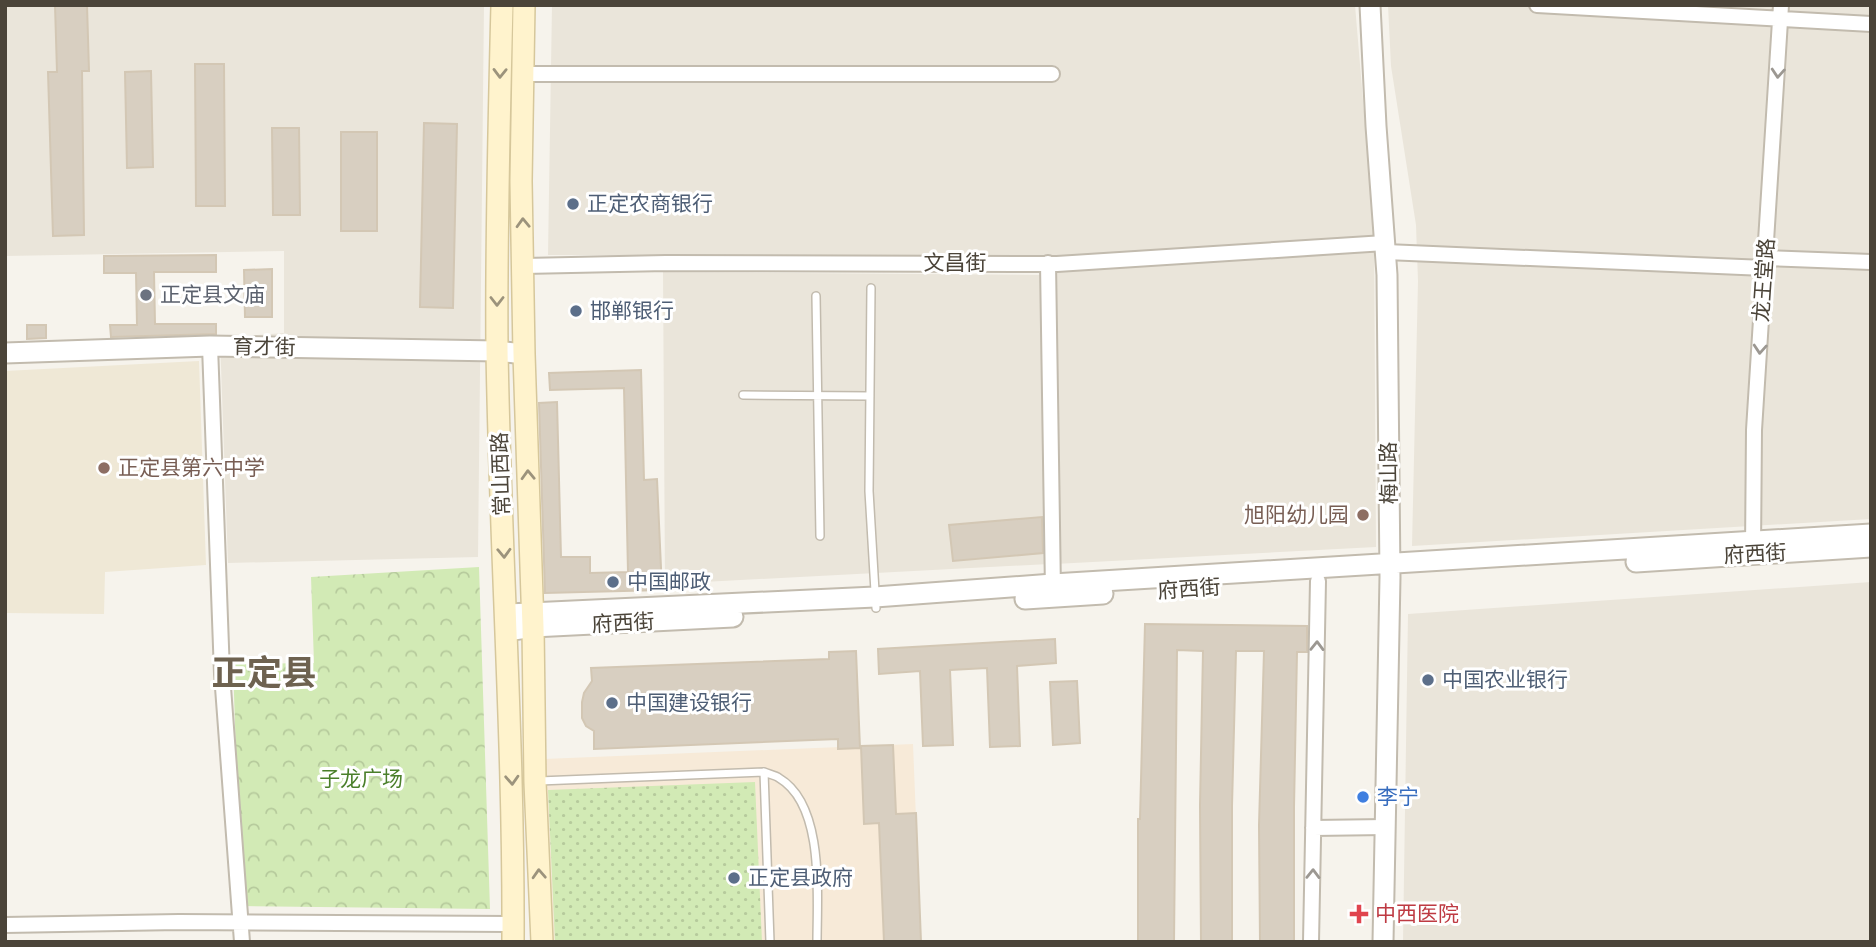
<svg xmlns="http://www.w3.org/2000/svg" width="1876" height="947" font-family="Cabin,'Noto Sans SC',sans-serif">
<defs>
<pattern id="grass-dots" width="8" height="8" patternUnits="userSpaceOnUse" patternTransform="scale(1.75)"><rect width="8" height="8" fill="#d2eab5"/><path d="M2 2h.1M6 6h.1" fill="none" stroke="#b6ca9c" stroke-width="1.8" stroke-linecap="round"/></pattern>
<pattern id="park-crowns" width="20" height="18" patternUnits="userSpaceOnUse" patternTransform="scale(1.75)"><rect width="20" height="18" fill="#d2eab5"/><path d="M2 6a3 3 0 1 1 6 0M12 15a3 3 0 1 1 6 0" fill="none" stroke="#b6ca9c"/></pattern>
</defs>
<rect width="100%" height="100%" fill="#f6f3ec"/>
<path fill="#eae5da" d="M5,5H484L478,557L228,563L220,338L284,333V251L5,256Z
M552,5H1355L1374,231L1376,547L1055,564L1053,256L548,255Z
M1388,5H1871V519L1412,546L1418,281L1416,225L1391,66Z
M663,272L1043,275L1049,564L665,584Z
M1871,582V942H1403L1408,614Z"/>
<path fill="#f7ead8" d="M913,744L921,942H552L544,759Z"/>
<path fill="#efe8d6" d="M199,361L206,565L105,572L104,614L5,613V371Z"/>
<path fill="url(#grass-dots)" d="M755,782L762,942H555L548,790Z"/>
<path fill="url(#park-crowns)" d="M479,567L490,909L241,906L233,664L314,663L311,577Z"/>
<path fill="#d8cfc1" stroke="#d3c7b4" stroke-width="2" d="M55,5H87L89,71H82L84,235L53,236L48,72H57Z
M195,64H224L225,206H196Z
M151,71L153,167L127,168L125,72Z
M424,123L457,124L453,308L420,307Z
M272,128H299L300,215H273Z
M341,132H377V231H341Z
M216,255V272H154L155,324H216V334L111,337L110,325H137L136,273H104V256Z
M272,269V317H245L244,270Z
M27,325H46V338L27,339Z
M641,370L644,480L657,479L662,590L545,593L539,403L557,402L561,557H590V573L628,572L624,388L550,390L549,373Z
M1042,517L1043,553L953,561L949,525Z
M1145,624L1307,626V652H1297L1294,807V942H1260L1259,825L1264,651H1236L1232,806V942H1201L1200,805L1203,651L1177,650L1174,942H1138V819H1140Z
M1055,639L1056,663L1017,666L1020,746L990,747L987,668L950,670L953,745L923,746L920,671L879,674L878,649Z
M856,651L860,748L838,749V739L594,749V731L586,726L582,718V702L584,693L592,681L591,668L829,659V652Z
M1077,681L1080,743L1053,745L1050,682Z
M893,745L896,814L916,813L921,942H884L879,823L864,824L861,746Z"/>
<g fill="none" stroke-linecap="round" stroke-linejoin="round">
<defs>
<path id="service" d="M871,288L869,491L876,608
M816,296L820,536
M743,395L870,396
M764,772C768,774 775,775 779,778C825,805 817,896 817,942
M539,781L764,772L770,942"/>
<path id="minor" d="M1537,5L1871,24
M523,74H1052
M1386,252L1765,268
M1766,258L1871,262
M1048,263L1053,591
M524,266L666,263L1057,264L1385,243
M210,346L222,674L242,942
M1753,549L1754,430L1781,5
M1313,828L1386,827
M5,925L179,922L513,924
M1311,942L1318,581"/>
<path id="tertiary" d="M1370,5L1376,126L1387,275L1390,577L1383,942
M5,353L210,346L497,351L524,354
M1636,562L1871,547
M1025,599L1103,594
M506,614L875,597L1053,584L1871,534
M507,631L533,627L733,617"/>
<path id="secondary" d="M502,5C499,120 496,235 497,349C500,547 514,744 513,942
M524,5L521,181L524,354L533,627L535,782L542,942"/>
</defs>
<use href="#service" stroke="#c2bbae" stroke-width="10"/>
<use href="#minor" stroke="#c2bbae" stroke-width="18"/>
<use href="#tertiary" stroke="#c2bbae" stroke-width="23"/>
<use href="#secondary" stroke="#d6c79b" stroke-width="24"/>
<use href="#service" stroke="#fff" stroke-width="7"/>
<use href="#minor" stroke="#fff" stroke-width="14"/>
<use href="#tertiary" stroke="#fff" stroke-width="19"/>
<use href="#secondary" stroke="#fff3cd" stroke-width="21"/>
</g>
<defs><path id="oneway-chevron" d="M-2-3.5L2.5 0L-2 3.5" fill="none" stroke-width="1.6" stroke-linecap="round" stroke-linejoin="round" transform="scale(1.75)"/></defs>
<g stroke="#9c937c">
<use href="#oneway-chevron" transform="translate(500 73) rotate(91)"/>
<use href="#oneway-chevron" transform="translate(523 223) rotate(-92)"/>
<use href="#oneway-chevron" transform="translate(497 301) rotate(90)"/>
<use href="#oneway-chevron" transform="translate(528 475) rotate(-92)"/>
<use href="#oneway-chevron" transform="translate(504 553) rotate(88)"/>
<use href="#oneway-chevron" transform="translate(512 780) rotate(87)"/>
<use href="#oneway-chevron" transform="translate(539 874) rotate(-93)"/>
</g>
<g stroke="#9c9892">
<use href="#oneway-chevron" transform="translate(1778 73) rotate(94)"/>
<use href="#oneway-chevron" transform="translate(1760 349) rotate(94)"/>
<use href="#oneway-chevron" transform="translate(1317 646) rotate(-89)"/>
<use href="#oneway-chevron" transform="translate(1313 874) rotate(-89)"/>
</g>
<g fill="#5c6f8a" stroke="#fff" stroke-width="2.5">
<circle cx="573" cy="204" r="7"/>
<circle cx="576" cy="311" r="7"/>
<circle cx="613" cy="582" r="7"/>
<circle cx="1428" cy="680" r="7"/>
<circle cx="612" cy="703" r="7"/>
<circle cx="734" cy="878" r="7"/>
</g>
<circle fill="#6b7280" stroke="#fff" stroke-width="2.5" cx="146" cy="295" r="7"/>
<g fill="#8d6e63" stroke="#fff" stroke-width="2.5">
<circle cx="104" cy="468" r="7"/>
<circle cx="1363" cy="515" r="7"/>
</g>
<circle fill="#3f7fe0" stroke="#fff" stroke-width="2.5" cx="1363" cy="797" r="7"/>
<path fill="#e0444e" stroke="#fff" stroke-width="2.5" d="M1355.5 903.5h7v7h7v7h-7v7h-7v-7h-7v-7h7z"/>
<g text-anchor="middle" stroke-width="6" stroke-linejoin="round" paint-order="stroke">
<g font-size="21" fill="#4e5e75" stroke="#fff" text-anchor="start">
<text x="587" y="211">正定农商银行</text>
<text x="590" y="318">邯郸银行</text>
<text x="627" y="589">中国邮政</text>
<text x="1442" y="687">中国农业银行</text>
<text x="626" y="710">中国建设银行</text>
<text x="748" y="885">正定县政府</text>
</g>
<g font-size="21" fill="#4b4439" stroke="#fff">
<text x="955" y="270">文昌街</text>
<text transform="translate(1764 280) rotate(-86)" y="7">龙王堂路</text>
<text transform="translate(264 347) rotate(1)" y="7">育才街</text>
<text transform="translate(1389 473) rotate(-91)" y="7">梅山路</text>
<text transform="translate(501 474) rotate(-92)" y="7">常山西路</text>
<text transform="translate(1755 554) rotate(-3)" y="7">府西街</text>
<text transform="translate(1189 589) rotate(-4)" y="7">府西街</text>
<text transform="translate(623 623) rotate(-3)" y="7">府西街</text>
</g>
<g font-size="21" fill="#5b616d" stroke="#fff" text-anchor="start">
<text x="160" y="302">正定县文庙</text>
</g>
<g font-size="21" fill="#785e54" stroke="#fff" text-anchor="start">
<text x="118" y="475">正定县第六中学</text>
<text x="1349" y="522" text-anchor="end">旭阳幼儿园</text>
</g>
<g font-size="21" fill="#4a7f2a" stroke="#fff">
<text x="361" y="786">子龙广场</text>
</g>
<g font-size="21" fill="#366cbe" stroke="#fff" text-anchor="start">
<text x="1377" y="804">李宁</text>
</g>
<g font-size="21" fill="#be3a42" stroke="#fff" text-anchor="start">
<text x="1375" y="921">中西医院</text>
</g>
<g font-size="35" font-weight="bold" fill="#6e6250" stroke="#fff">
<text x="264" y="685">正定县</text>
</g>
</g>
<rect width="1876" height="947" fill="none" stroke="#4b4439" stroke-width="14"/>
</svg>
